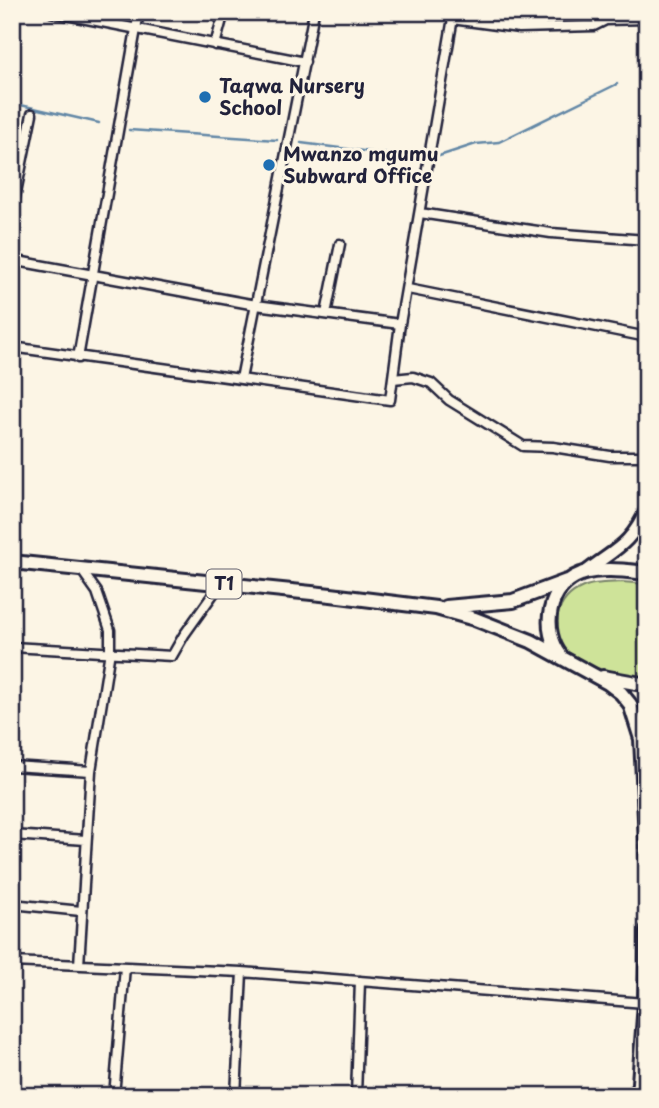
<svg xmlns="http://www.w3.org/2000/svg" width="659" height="1108" font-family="'Playpen Sans',sans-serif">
<rect width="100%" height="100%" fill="#fcf5e5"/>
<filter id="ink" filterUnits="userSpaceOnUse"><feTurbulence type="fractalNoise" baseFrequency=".0143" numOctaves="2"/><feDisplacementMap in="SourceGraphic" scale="14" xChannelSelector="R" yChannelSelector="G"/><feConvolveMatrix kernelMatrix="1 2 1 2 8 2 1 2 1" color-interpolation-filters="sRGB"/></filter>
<g filter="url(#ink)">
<path fill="#cee399" stroke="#78826a" stroke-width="2" d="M622,582L647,584V678C623,674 593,671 573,657C549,640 552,602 579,589C592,582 608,583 622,582Z"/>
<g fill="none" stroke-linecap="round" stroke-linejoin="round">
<path stroke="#6287a6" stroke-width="2.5" d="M12,103L99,123
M129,130L277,140
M301,143L425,159
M436,157L476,144L499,142L617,84"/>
<defs>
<path id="minor" d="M51,12L305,62
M452,19L519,28L594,26L606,20L647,19
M215,45L224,12
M12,212L32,114
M420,213L551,233L647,240
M12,260L256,305L400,324
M408,289L647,337
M326,314L340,244
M12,347L390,400L400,324L454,12
M78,358L139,12
M241,379L314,12
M393,379L413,377L431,383L449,400L523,446L553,447L610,456H647
M12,647L172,656L184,635L221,583
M12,766L91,771
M12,835L86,840
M12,904L81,911
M12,962L242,972L645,1003
M79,965L91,771L110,651V630L97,592L80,568
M114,1096L125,967
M236,1096L242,972
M356,1096L360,981"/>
<path id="secondary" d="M584,573C614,549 630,547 647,508"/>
<path id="trunk" d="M12,562L331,595L436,608L475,619L531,641L608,683L621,693L630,704L641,739L647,858
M446,607L513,601L567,581
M561,656C541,630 547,587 581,574C601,567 627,571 647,573
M603,677L647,685
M638,1096L645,1003L647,930"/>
</defs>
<use href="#minor" stroke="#22223b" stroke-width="13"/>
<use href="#secondary" stroke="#22223b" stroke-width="16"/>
<use href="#trunk" stroke="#22223b" stroke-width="18"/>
<use href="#minor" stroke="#fcf5e5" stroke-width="8"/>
<use href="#secondary" stroke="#fcf5e5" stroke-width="10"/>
<use href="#trunk" stroke="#fcf5e5" stroke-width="12"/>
</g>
</g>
<g fill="#1f6fb2" stroke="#fcf5e5" stroke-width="2.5">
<circle cx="205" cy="97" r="7"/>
<circle cx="269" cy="165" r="7"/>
</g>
<g text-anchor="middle" stroke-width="6" stroke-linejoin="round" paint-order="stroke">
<rect fill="#fcf5e5" stroke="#63616e" stroke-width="2" x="206.5" y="569.5" width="35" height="29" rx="5"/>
<g font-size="18" font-weight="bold" fill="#22223b">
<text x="224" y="590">T1</text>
</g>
<g font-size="19" font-weight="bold" fill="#22223b" stroke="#fcf5e5" text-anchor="start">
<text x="219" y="93">Taqwa Nursery<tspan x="219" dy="22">School</tspan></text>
<text x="283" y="161">Mwanzo mgumu<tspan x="283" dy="22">Subward Office</tspan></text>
</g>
</g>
<rect width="659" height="1108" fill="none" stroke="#fcf5e5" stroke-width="42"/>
<rect x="21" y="21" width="617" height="1066" fill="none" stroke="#22223b" stroke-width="2.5" filter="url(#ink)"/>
</svg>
